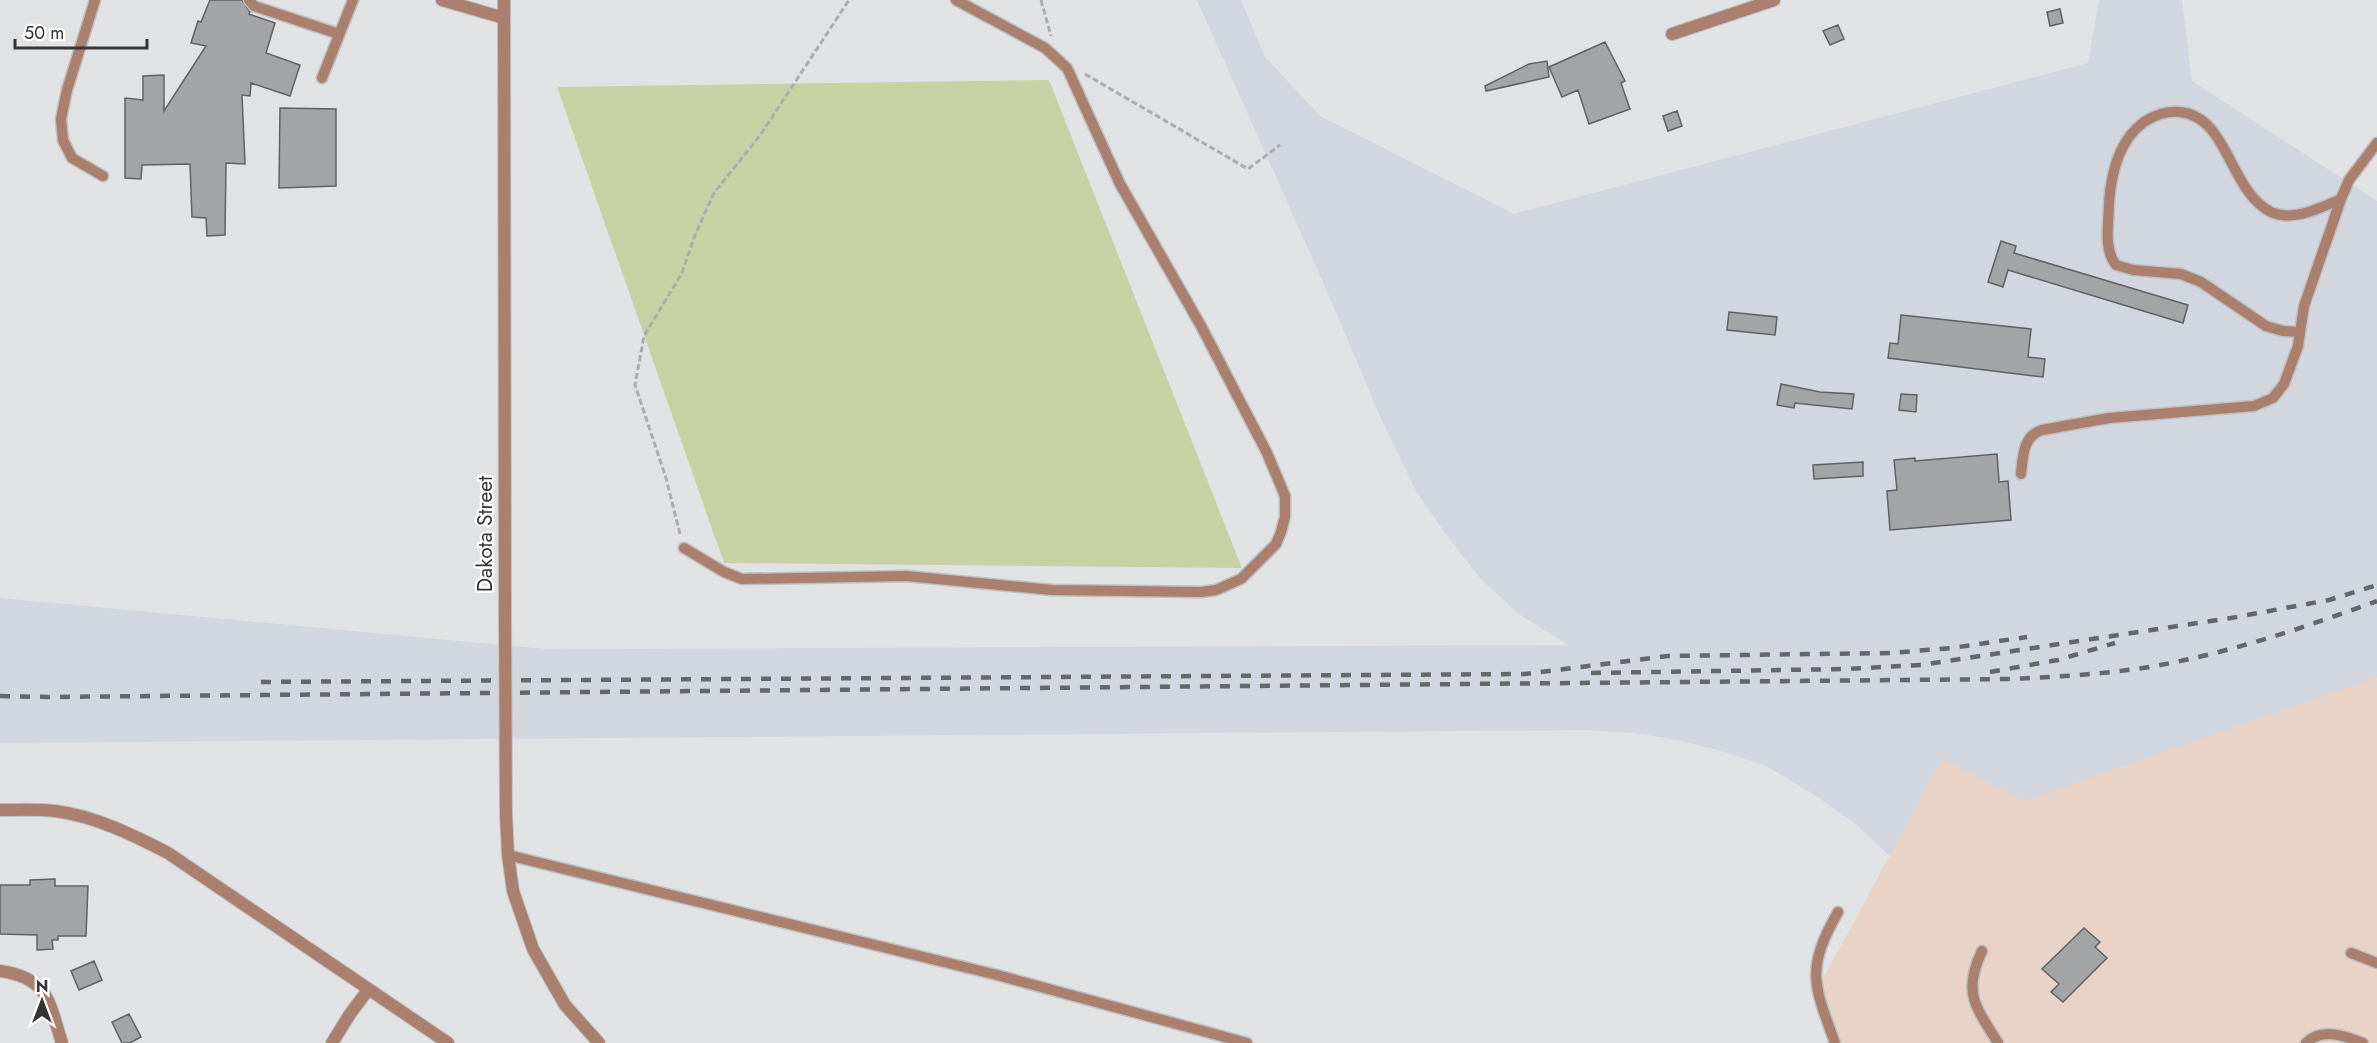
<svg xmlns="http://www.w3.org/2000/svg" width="2377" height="1043" font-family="Jost,sans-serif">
<rect width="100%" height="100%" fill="#e1e2e4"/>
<path fill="#e9d3c6" d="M2377,674V1043H1840L1818,988L1942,759Z"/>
<path fill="#d1d6df" d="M1197,0H1241L1265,57L1320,116L1514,214L2088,63L2099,0H2182L2192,81L2377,201V677L2024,801L1942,759L1890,856L1857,825L1815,795L1766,766L1718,750L1673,739L1634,733L1589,730L0,743V598L546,649L1568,645L1519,614L1481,579L1445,533L1416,491L1383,423L1326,289Z"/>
<path fill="#c8d1a4" d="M1049,80L1242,568L724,563L557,87Z"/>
<path fill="#a3a4a6" stroke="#606163" stroke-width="1.5" d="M210,0H242L250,12L249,14L275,23L266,53L300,65L290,96L251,83L250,96L242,95L245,164L226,163L225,235L207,236L206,218L192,217L190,164L142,165L141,179L125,178V98L143,100V76L164,75V111L206,46L191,43L198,21L201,22Z
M2060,9L2063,23L2050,26L2047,12Z
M1838,25L1844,39L1830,45L1823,31Z
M1605,42L1625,81L1621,83L1630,109L1589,124L1578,90L1562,97L1549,67Z
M1547,61L1549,77L1486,91L1485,86L1529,64Z
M280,108L336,109V186L279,188Z
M1677,111L1682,126L1668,131L1663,116Z
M2001,241L2016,246L2014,253L2188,305L2183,323L2008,270L2003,287L1988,282Z
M1729,312L1777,317L1775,335L1727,330Z
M1901,315L2031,329L2028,357L2045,359L2043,377L1888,358L1890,343L1898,344Z
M1781,384L1820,392L1854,394L1852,409L1795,403L1794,408L1777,405Z
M1901,394L1917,395L1916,412L1899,410Z
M1997,454L1999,482L2008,481L2011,520L1890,530L1887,491L1897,490L1894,460L1915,458V461Z
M1863,462V476L1814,479L1813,465Z
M55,879V886H88L86,936H58V940H52L53,949L37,950V935L0,934V885H30V880Z
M2084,928L2100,942L2095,947L2107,958L2063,1002L2051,992L2059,984L2042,969Z
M94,961L102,980L79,990L71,971Z
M129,1014L141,1037L130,1043H122L112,1022Z"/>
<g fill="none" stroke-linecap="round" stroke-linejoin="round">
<defs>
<path id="service" d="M95,0L67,90L61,119L63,140L72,158L103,176
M249,0L254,6L263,9L339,34
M322,78L353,0
M2300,332L2283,331L2266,326L2201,282L2181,274L2133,270L2116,265C2103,249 2109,222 2109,203C2111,174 2119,140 2144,122C2155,115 2166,111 2179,112C2228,115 2229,191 2271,212C2293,222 2320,208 2341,199
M2021,474C2023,456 2023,436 2042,430L2109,418L2254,406L2273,398L2284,384L2298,346L2304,306L2341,199L2349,180L2377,143
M684,548L724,572L742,579L906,576L1052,590L1201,592L1216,590L1241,579L1276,544L1281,532L1285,517V496L1267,453L1201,326L1120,184L1067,68L1045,48L956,0
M508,855L997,975L1247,1043
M1982,951C1962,993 1976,1007 1998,1043
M2351,953L2377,963
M1835,1043C1814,985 1805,970 1838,912
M2306,1043C2322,1027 2345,1036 2363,1043"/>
<path id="minor" d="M1672,34L1774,0
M0,971C49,978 49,1002 62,1043
M332,1043L350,1014L368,990"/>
<path id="tertiary" d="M442,0L504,18
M504,0L505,616
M0,810C18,810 37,809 55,811C95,816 133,835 168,853L448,1043
M506,814L508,855L513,891L533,949L565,1005L599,1043"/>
</defs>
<use href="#service" stroke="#bebfc1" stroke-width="13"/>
<use href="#minor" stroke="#bebfc1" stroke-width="14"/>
<use href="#tertiary" stroke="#bebfc1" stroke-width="14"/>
<path stroke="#acacae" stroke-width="3" stroke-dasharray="6 3" stroke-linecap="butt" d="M1041,0L1051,36
M1085,74L1248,169L1280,145
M680,534L666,478L635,385L644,336L682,273L695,235L714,193L761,134L849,0"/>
<use href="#service" stroke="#aa7f6e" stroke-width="10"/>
<use href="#minor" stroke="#aa7f6e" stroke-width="12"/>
<use href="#tertiary" stroke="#aa7f6e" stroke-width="12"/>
<path stroke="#656667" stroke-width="4.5" stroke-dasharray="10 10" stroke-linecap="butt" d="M1990,672L2058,660L2115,643
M1591,673L1845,669L1921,665L2231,618L2329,600L2377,585
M261,682L1525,674L1668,656L1890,653L1952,648L2027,637
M0,696L47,697L2012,679C2070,676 2128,673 2185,660C2250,646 2314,624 2377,601"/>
<defs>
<path id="tertiary-bridge" d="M505,616L506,814"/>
</defs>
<use href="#tertiary-bridge" stroke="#bebfc1" stroke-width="14" stroke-linecap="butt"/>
<use href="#tertiary-bridge" stroke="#aa7f6e" stroke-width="12"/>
</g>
<g text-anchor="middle" stroke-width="4.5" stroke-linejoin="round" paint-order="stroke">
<g font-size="21" fill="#343435" stroke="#fff">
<text transform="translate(485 534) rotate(-90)" y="7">Dakota Street</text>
</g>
</g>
<g transform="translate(42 1001)" stroke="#ffffff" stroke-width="4.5" paint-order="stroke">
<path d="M0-4.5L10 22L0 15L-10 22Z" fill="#343435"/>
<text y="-9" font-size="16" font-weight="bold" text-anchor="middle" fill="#343435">N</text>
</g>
<path d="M15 39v9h132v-9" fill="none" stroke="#343435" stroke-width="3"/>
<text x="24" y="39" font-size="18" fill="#343435" stroke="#ffffff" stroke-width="4.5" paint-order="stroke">50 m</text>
</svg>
